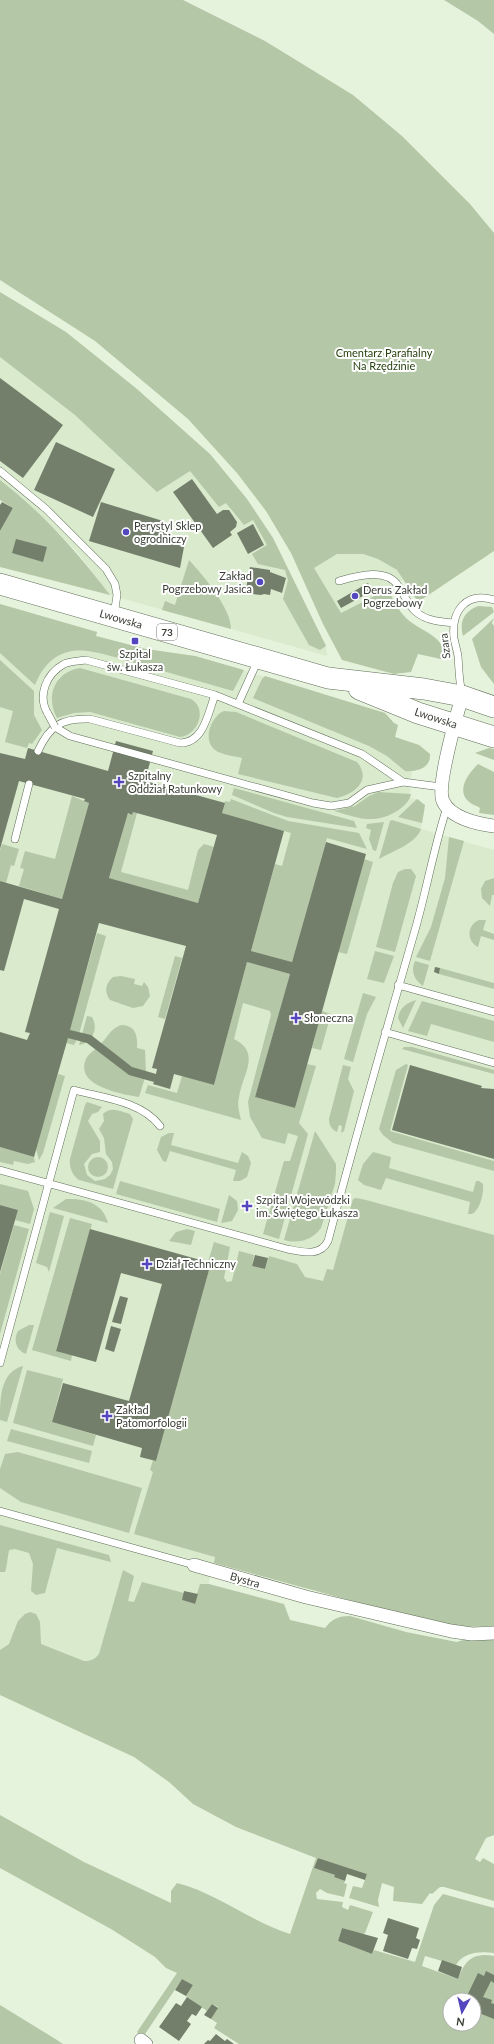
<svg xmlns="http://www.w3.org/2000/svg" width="494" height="2044" font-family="Lato,sans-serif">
<rect width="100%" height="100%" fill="#e6f3dc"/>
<path fill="#d9eacd" d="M0,357L210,454L247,499L273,538L326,646L327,656L110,595L78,553L22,497L0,480Z
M337,554H363L378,559L397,570L404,580L341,613L313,568Z
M0,604L97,632L96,636L146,649L195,656L385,713L394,723L398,725L395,737L419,745L430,754V760L424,768L412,770L410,798L420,800L425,808L421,829L494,850V1626L304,1588L214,1563L202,1607L148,1666L0,1678Z"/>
<path fill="#b4c7a7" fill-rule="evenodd" d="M0,0H183L265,41L353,95L402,136L470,204L494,233V551L418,602L397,570L378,559L363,554H337L314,568L341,613L388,589C393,599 398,610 406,618C422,633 445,634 445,660L418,654L411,672L394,674L342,660L323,624L291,553L266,511L237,473L188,419L95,341L0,280Z
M444,0H494V34L478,21Z
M0,292L66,332L137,389L210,454L247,499L273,538L326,646L320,650L309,645L283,599L288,580L285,570L258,564L252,554L267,545L253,520L244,525L226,503L219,507L190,471L157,492L75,415L0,357Z
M0,480C43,513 78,553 110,595L0,567V531L13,508L0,500Z
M189,560C203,575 231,608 231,629L162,610L165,601L175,605Z
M0,604L97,632L96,636L146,649L195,656L244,670L233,691C203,682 172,674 142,665C121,660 88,646 68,652C51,656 41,670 35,685L0,653Z
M478,606L492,607L494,612L463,636C459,621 464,612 478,606Z
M494,618L492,623L494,626V684L481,667L472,639Z
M0,660L34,691V715L42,730L32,744L29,743L27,748L5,742L13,711L0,707Z
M80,668L191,699C208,709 198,735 180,737L90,712L74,713L57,718C45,696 55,672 80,668Z
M265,676L385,713L394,723L398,725L395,737L419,745L430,754C431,769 415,772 405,771L387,756L369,746L253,698L262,679Z
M224,711L236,712L357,762C372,780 355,794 337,798L238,774L242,758C234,756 222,755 215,750C202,740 211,716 224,711Z
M489,748L494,749V760L475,753Z
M478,764L494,772V815L479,813L480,808C476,805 472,805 468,801C456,789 469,773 478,764Z
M234,788L354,821L357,828L287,817L274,813L232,795Z
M378,792L411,794C410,801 403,807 397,811C374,825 358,818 334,811L355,806L369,796Z
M72,796L89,803L62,899L19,886L24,869L20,868L25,851L55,859Z
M231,799L288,821L359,833L367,849L327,838L292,962L251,951L275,864L282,866L291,833L222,813L225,801L230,802Z
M417,799L425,805L422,823L398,817Z
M133,812L137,813L121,872L188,890L198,850L204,844L214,847L198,903L109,878L128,813L132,815Z
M392,820L421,829C417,843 391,852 379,859L390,821Z
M384,822L376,851L373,850L369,839L371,830L366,828L367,824Z
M449,837L464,841L430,961L416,957L431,927L445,878Z
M2,844L19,849L14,866L11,865L6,883L0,881V851Z
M364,859L373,862L347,954L338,952Z
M405,869H411L416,876L395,952L376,947L393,883L398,872Z
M494,878V895H492L490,906L482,898L481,889L485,881Z
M479,920H486L483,930L494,934V940L481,936L478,947C466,941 467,925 479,920Z
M97,933L106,936L78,1038L74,1045L66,1043Z
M375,951L394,956L384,983L367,979Z
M175,956L182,958L165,1019L158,1017Z
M415,961L429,965L423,986C415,980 410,972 415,961Z
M247,962L290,974L255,1097L295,1108L307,1064L316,1066L299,1123L308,1134L279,1239L263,1234L284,1161H290L298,1136L288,1133L285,1144L262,1138L250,1117L248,1102L271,1015L270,1011L243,1003L234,1039C262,1053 242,1075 239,1097C237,1105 239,1112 241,1120L145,1093L148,1085L177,1093L182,1076L214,1085Z
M440,968L494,983V989L439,974Z
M121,976L135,979L134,984L142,986L144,982L148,987L150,996L143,1006L133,1008L110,1000C104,992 105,984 113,977Z
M363,993L376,997L367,1014L353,1062L344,1059Z
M416,1000L403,1028L398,1018C400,1007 407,1003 416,1000Z
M422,1001L494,1021V1042L431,1024L427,1036L408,1031Z
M322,1011L331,1014L321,1050L312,1048Z
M87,1016L92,1017C99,1029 92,1043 79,1045Z
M121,1025C135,1025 138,1035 137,1048L145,1050L146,1074L139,1097C122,1094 74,1086 86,1059C89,1053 95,1050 99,1046C107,1038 110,1029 121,1025Z
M404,1047H412L494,1070V1074L402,1049Z
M406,1064L408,1065L390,1131L494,1161V1171L393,1143L383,1135L379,1129L396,1070Z
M343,1065L351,1067L348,1079L354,1091L344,1131L341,1133L342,1126L339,1125L337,1132C332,1130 329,1125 329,1119Z
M58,1074L65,1076L43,1153L39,1160L36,1149Z
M87,1102L102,1107L98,1112L92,1114L88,1121L100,1141V1152L92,1154L84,1164L87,1175L95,1181L105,1179L110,1175L113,1169L112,1162L106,1154L104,1138L99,1129L104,1121L103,1114C111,1106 120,1111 130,1114L133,1119L113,1189L79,1180C72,1175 69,1167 70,1159L85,1105Z
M315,1131L336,1164V1172L335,1184L321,1228C312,1240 299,1244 284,1240Z
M169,1133H174L171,1145L238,1163L242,1152L248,1156L251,1163L247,1177L240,1181H233L236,1170L170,1151L166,1162L163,1161L157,1150L161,1137Z
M0,1147L34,1157L35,1162L28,1164L14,1161L13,1165L0,1162Z
M373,1152L391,1157L389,1168L473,1192L476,1181H479L483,1184C484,1193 480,1210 472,1214H468L470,1202L386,1178L381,1190L364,1185L358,1180L363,1164Z
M88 1167a10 10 0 1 1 20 0a10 10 0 1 1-20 0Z
M120,1181L220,1209L217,1222L116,1194Z
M0,1184L28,1191L34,1209L30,1224L15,1220L18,1210L0,1205Z
M229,1195L237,1201L238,1210L232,1221L221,1223Z
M356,1198L366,1200L494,1235V1626L459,1627L400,1614L214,1563L215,1557L134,1534L153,1472L150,1470L153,1460L156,1461L211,1263L208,1262L214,1242L230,1247L224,1278L227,1282L232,1281L239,1251L254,1255L252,1266L265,1269L269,1256L297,1264L305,1277L323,1281L327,1269L333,1270L353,1199Z
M66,1199C85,1198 103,1203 108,1223L53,1208Z
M50,1212L64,1216L49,1272L47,1267L36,1263Z
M70,1218L92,1224L56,1350L72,1355L71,1361L32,1350Z
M14,1225L29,1229L0,1334V1274Z
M187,1229L195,1231L191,1245L169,1241L176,1232Z
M29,1325H34L26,1354C16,1350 13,1340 18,1331Z
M23,1366L7,1422L0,1420C0,1399 0,1372 23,1366Z
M27,1370L63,1379L52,1422L96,1435L93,1446L13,1423Z
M11,1429L92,1451L89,1463L7,1441Z
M18,1452L142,1488L129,1533L21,1502L0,1488V1469L5,1454Z
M0,1525L109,1555L111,1562L57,1548L45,1593L36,1595L31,1591L33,1564L29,1553L15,1549L9,1550L6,1569L5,1572H0Z
M123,1570L134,1576L128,1601L134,1602L142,1582L184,1593L182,1600L194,1604L200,1584H209L284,1604L290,1620L325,1628C332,1619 338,1616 350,1616L406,1632L457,1642L469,1638L494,1639V1835L486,1838L475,1859L480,1862L483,1858L494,1864V1901L444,1887H440L432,1894L430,1893L422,1904L393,1901L394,1887L382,1883L378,1900L379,1907L349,1898L353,1886L362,1888L367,1874L318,1858L314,1868L335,1875L334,1877L345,1881L344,1883L347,1884L344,1897L327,1893L320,1889L316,1893L317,1899L343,1902L342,1907L348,1910L350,1905L373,1912L365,1933L362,1935L342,1928L338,1941L372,1954L374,1950L415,1962L434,1905L443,1894L494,1908V1953C481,1951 463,1952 456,1965L425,1956L422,1966L458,1979C465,1960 473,1952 494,1956V2044H239L214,2028L217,2023L211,2019L218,2007L212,2004L207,2011L186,1996L193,1985L182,1979L143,2037L137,2032L177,1973L166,1968L155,1957L111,1929L0,1868V1815L84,1862L171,1903V1891L177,1883C217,1893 251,1922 290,1934L316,1858L236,1827L193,1804L169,1782L134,1757L0,1695V1650L9,1644L18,1621L25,1614L30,1612L36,1614L40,1622L41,1644L84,1661C91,1661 94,1660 99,1654ZM450,2000H474V2024H450Z
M0,2005L57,2040L63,2044H0Z"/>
<path fill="#737f6b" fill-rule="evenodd" d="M0,378L63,425L23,478L0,461Z
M56,442L115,469L93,517L34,490Z
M192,479L217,514L223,510H229L237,522L236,527L230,532L232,535L213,548L173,492Z
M2,502L13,508L0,531V505Z
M101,502L163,521L176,544L184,547L180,568L89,541Z
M253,524L264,545L248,554L237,533Z
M16,539L47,547L43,562L12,553Z
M250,567L270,570V572L286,578L282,593L271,589L270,595L264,594L261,595L253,594L252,590L246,589Z
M368,583L372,591L341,608L337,601Z
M116,741L153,751L145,781L225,803L222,813L284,831L251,951L292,962L326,842L366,854L295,1108L255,1097L290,974L247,962L214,1085L174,1074L170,1089L153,1084L154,1082L129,1075L87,1043L68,1038L34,1157L0,1147V1032L27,1040L30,1033L25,1032L59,909L24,899L4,971L0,970V881L62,899L89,803L84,801L85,799L19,781L0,849V753L25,759L28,748L108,771ZM133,812L217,835L198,903L109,878L128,813L132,815ZM99,923L186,946L152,1068L157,1069L156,1074L132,1067L91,1035L70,1030Z
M435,967L440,968L439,974L434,972Z
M410,1065L482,1086L481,1088L494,1089V1159L392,1130Z
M0,1205L18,1210L0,1272Z
M90,1229L211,1263L156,1461L140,1457L142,1448L52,1422L63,1383L129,1401L162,1284L121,1273L96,1362L56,1351Z
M255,1255L268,1258L265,1269L252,1266Z
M120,1296L128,1298L121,1324L112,1322Z
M111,1326L121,1329L114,1352L105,1349Z
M184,1591L198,1594L195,1604L182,1600Z
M318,1858L367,1874L365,1880L347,1874L345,1881L334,1877L335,1875L314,1868Z
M388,1918L419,1928L416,1938L420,1940L417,1949L412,1948L408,1959L383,1951L388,1935L383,1933Z
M342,1928L378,1938L372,1954L338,1941Z
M442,1960L462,1967L458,1979L438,1971Z
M486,1971L494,1975V1983L491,1981L483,1997L492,2000L491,2003L494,2004V2019L474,2011V2000H465L478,1973L484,1976Z
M182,1979L193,1985L186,1996L175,1990Z
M187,1997L202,2007L196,2016L192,2014L187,2021L191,2024L179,2041L159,2027L176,2003L181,2006Z
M212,2004L218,2008L211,2019L204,2015Z
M216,2034L225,2041L227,2039L234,2044H204L208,2040L210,2041Z"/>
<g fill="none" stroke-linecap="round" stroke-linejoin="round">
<defs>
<path id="lane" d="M0,471L46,509L106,569L115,584L117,595L114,615
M339,581C357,576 387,567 399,587C405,596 408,605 416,612C427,621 441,622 454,623
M462,694C459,681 459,669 458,656C457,650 455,644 454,638C451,611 466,591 494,600
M238,704L258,660
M48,714C37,696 46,674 64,664C70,661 79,661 86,660L215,695L362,754L403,782
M55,727L70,736L313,803L331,806L349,803L367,790L403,782L441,787
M38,751C50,725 62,718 90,719L180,743C204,743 208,713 215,695
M15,839L29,784
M398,985L494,1012
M385,1032L494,1063
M0,1170L287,1249C303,1252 320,1257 328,1241C355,1139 384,1038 413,937C426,894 433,850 447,807
M0,1363L74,1090C103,1098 141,1101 160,1126
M0,1511L194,1565"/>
<path id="street" d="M462,696C457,715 436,787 443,801C450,818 478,824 494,826
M194,1565L306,1597L451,1631L472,1634L494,1633
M141,2040L146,2044"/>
<path id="primary" d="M0,584L328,678L424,689L462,696L494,707
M359,689L418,713L494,737"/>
</defs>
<use href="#lane" stroke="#606c58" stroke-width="8"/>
<use href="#street" stroke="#606c58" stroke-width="14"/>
<use href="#primary" stroke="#606c58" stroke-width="22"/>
<use href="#lane" stroke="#fff" stroke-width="7"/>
<use href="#street" stroke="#fff" stroke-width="13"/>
<use href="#primary" stroke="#fff" stroke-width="21"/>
<defs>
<path id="lane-bridge" d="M48,714L55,727"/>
</defs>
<use href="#lane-bridge" stroke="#606c58" stroke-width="8" stroke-linecap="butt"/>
<use href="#lane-bridge" stroke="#fff" stroke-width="7"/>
</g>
<g fill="#5446be" stroke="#fff" stroke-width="1.5">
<circle cx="126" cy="532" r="4"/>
<circle cx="260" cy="582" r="4"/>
<circle cx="355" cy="596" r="4"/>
<rect x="131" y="637" width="8" height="8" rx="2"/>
<path d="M117 776h4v4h4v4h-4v4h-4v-4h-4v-4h4z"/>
<path d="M294 1012h4v4h4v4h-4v4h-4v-4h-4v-4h4z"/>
<path d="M245 1200h4v4h4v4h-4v4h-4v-4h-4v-4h4z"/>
<path d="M145 1258h4v4h4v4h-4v4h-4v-4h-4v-4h4z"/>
<path d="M105 1410h4v4h4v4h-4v4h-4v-4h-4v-4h4z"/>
</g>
<g text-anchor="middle" stroke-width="4" stroke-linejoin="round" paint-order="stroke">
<rect fill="#fff" stroke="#747872" stroke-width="1" x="157" y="624" width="20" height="16" rx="3"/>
<g font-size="10" font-weight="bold" fill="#393e35">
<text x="167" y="636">73</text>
</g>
<g font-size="11" fill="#26400e" stroke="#fff">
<text x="384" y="357">Cmentarz Parafialny<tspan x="384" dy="13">Na Rzędzinie</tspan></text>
</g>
<g font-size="11" fill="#393e35" stroke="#fff" text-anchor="start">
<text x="134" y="530">Perystyl Sklep<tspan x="134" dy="13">ogrodniczy</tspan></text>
<text x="252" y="580" text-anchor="end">Zakład<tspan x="252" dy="13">Pogrzebowy Jasica</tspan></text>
<text x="363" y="594">Derus Zakład<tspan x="363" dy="13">Pogrzebowy</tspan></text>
<text x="135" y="658" text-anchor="middle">Szpital<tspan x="135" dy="13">św. Łukasza</tspan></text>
<text x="128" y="780">Szpitalny<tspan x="128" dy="13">Oddział Ratunkowy</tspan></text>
<text x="304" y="1022">Słoneczna</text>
<text x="256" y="1204">Szpital Wojewódzki<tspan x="256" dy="13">im. Świętego Łukasza</tspan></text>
<text x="156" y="1268">Dział Techniczny</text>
<text x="116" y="1414">Zakład<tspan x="116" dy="13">Patomorfologii</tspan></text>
</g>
<g font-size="11" fill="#393e35" stroke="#fff">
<text transform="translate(121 619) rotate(16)" y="4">Lwowska</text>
<text transform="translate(445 646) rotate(-97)" y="4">Szara</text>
<text transform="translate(436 718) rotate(18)" y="4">Lwowska</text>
<text transform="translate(245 1580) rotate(16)" y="4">Bystra</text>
</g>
</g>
<g transform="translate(462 2012) rotate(188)"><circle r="19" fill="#ffffff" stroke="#b0b2ae"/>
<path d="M0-3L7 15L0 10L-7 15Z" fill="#5446be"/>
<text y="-6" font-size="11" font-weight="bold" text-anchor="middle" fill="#393e35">N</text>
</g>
</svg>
